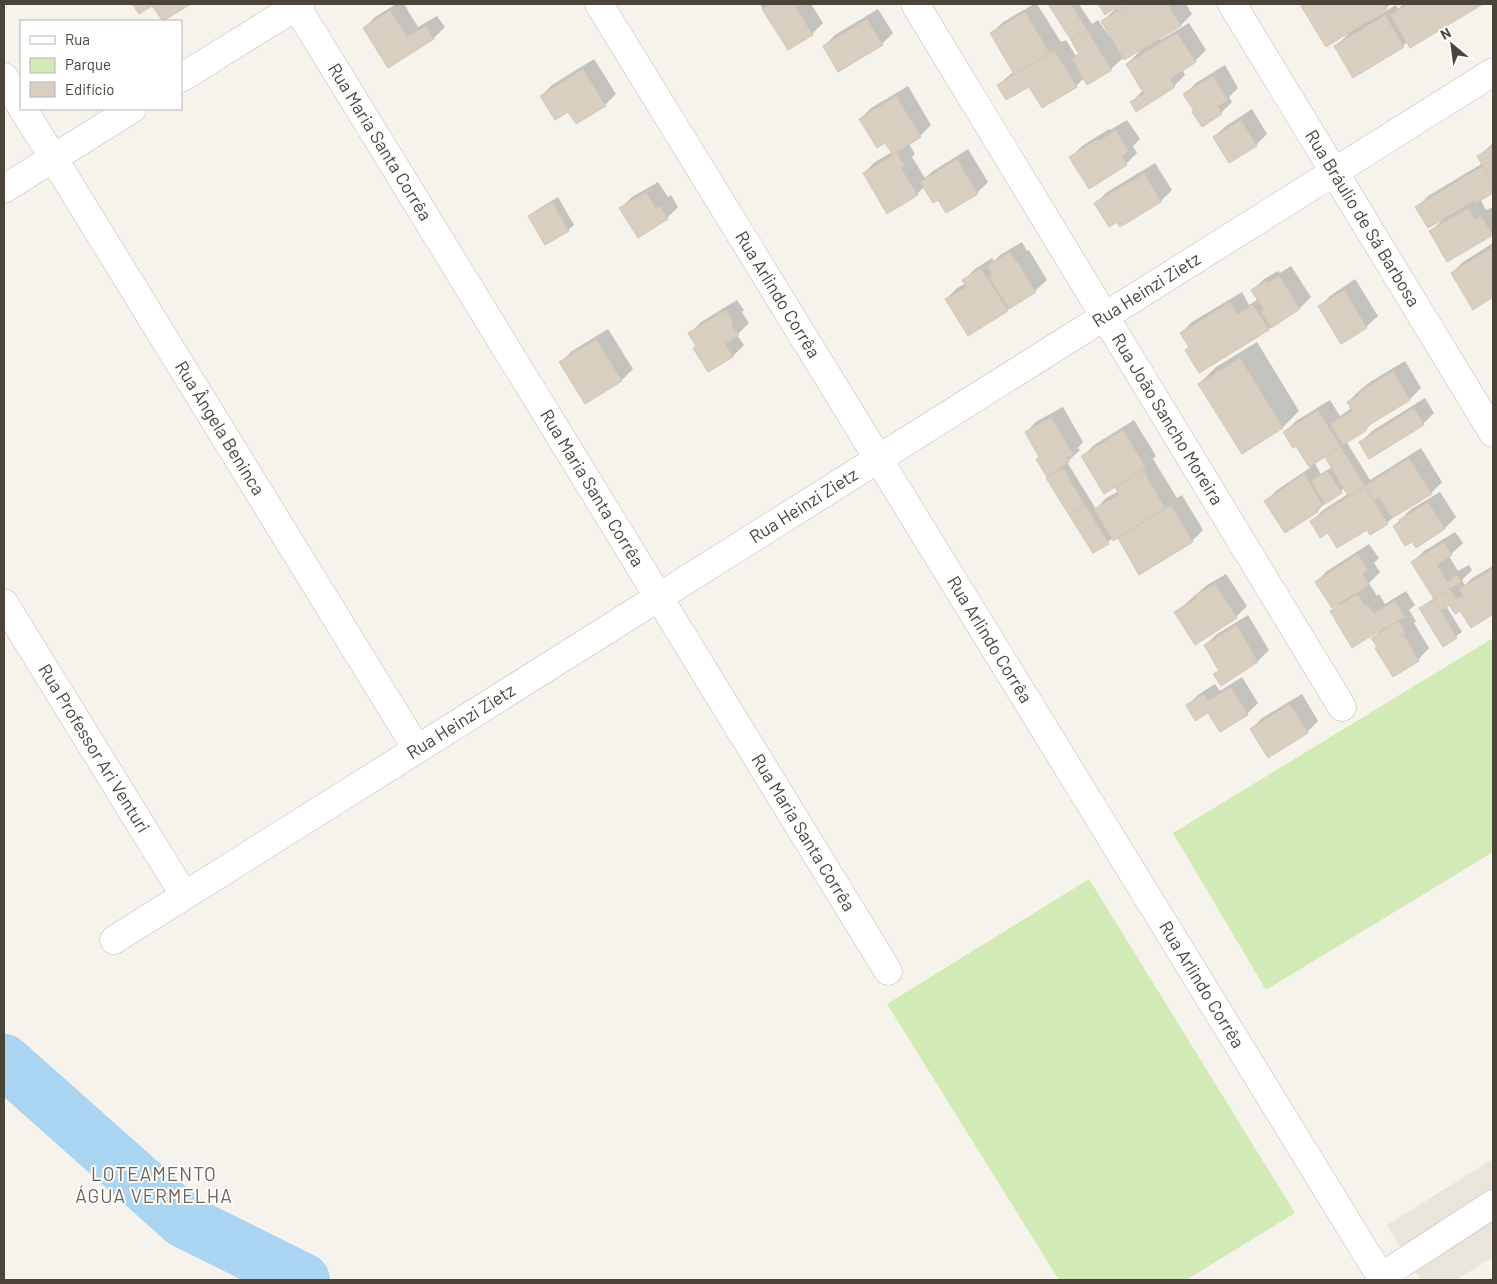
<svg xmlns="http://www.w3.org/2000/svg" width="1497" height="1284" font-family="Barlow,sans-serif">
<rect width="100%" height="100%" fill="#f6f3ec"/>
<path fill="#eae5da" d="M1493,1159V1257L1456,1280H1420L1387,1225Z"/>
<path fill="#d2eab5" d="M1493,638V852L1266,990L1173,833Z
M1089,879L1295,1213L1186,1280H1059L887,1004Z"/>
<path fill="#0003" fill-rule="evenodd" d="M134,4H188L162,20L153,5L139,12Z
M396,4H404L418,27L437,16L445,27L434,38L388,67L364,28L375,17Z
M760,4H811L823,23L812,34L788,49Z
M1034,4H1037L1061,42L1066,40L1076,56L1080,52L1050,4H1079L1092,24L1098,20L1109,36L1111,35L1102,22L1117,7L1105,13L1100,4H1186L1192,14L1181,25L1159,38L1160,40L1189,23L1206,50L1195,61L1182,69L1185,75L1174,86L1132,102L1143,90L1127,64L1142,49L1124,57L1111,69L1084,78L1076,86L998,85L1014,71L992,33L1003,22Z
M1304,4H1391L1386,8L1302,6Z
M1403,4H1481L1411,46L1408,41L1403,46L1335,47L1350,32L1396,5L1398,9Z
M878,9L893,33L882,44L824,46L835,35Z
M594,59L616,94L605,105L569,110L541,96L552,85Z
M1225,65L1238,88L1229,97L1232,102L1221,113L1196,111L1185,94L1196,83Z
M908,86L931,125L920,136L909,144L915,154L912,157L925,178L933,171L968,149L988,182L977,193L938,198L924,187L917,194L864,173L875,162L892,152L885,141L860,119L871,108Z
M1252,109L1267,134L1256,145L1230,162L1214,137L1226,126Z
M1127,120L1140,139L1133,146L1137,153L1126,164L1071,157L1082,146L1109,129L1110,130Z
M1493,143V191L1480,199L1486,210L1493,207V232L1492,234L1430,232L1442,220L1417,207L1428,196L1483,163L1479,156Z
M1155,163L1172,190L1161,201L1121,225L1096,203L1107,192Z
M658,182L668,197L671,195L678,207L667,218L621,208L632,197Z
M558,197L574,225L568,230L546,243L530,216L535,211Z
M1022,242L1027,251L1029,250L1047,280L1035,291L1007,310L946,299L957,288L966,283L964,280L975,269L992,258L994,261L1000,255Z
M1493,243V296L1474,308L1452,273L1463,262Z
M1291,266L1311,297L1300,308L1268,329L1190,347L1181,333L1192,322L1242,292L1249,305L1258,299L1253,290L1264,279L1278,271L1280,273Z
M1355,279L1378,316L1366,327L1341,342L1319,307L1330,296Z
M737,300L744,310L742,312L749,323L737,335L744,345L733,356L709,371L698,346L690,333L701,322Z
M608,329L633,369L622,380L586,402L561,362L572,351Z
M1257,342L1299,411L1283,427L1199,384L1216,367Z
M1405,361L1421,388L1410,399L1375,420L1366,429L1346,441L1370,480L1421,448L1442,482L1431,493L1397,514L1387,523L1367,529L1312,521L1323,510L1348,494L1345,488L1328,501L1317,511L1266,501L1277,490L1311,467L1297,444L1285,432L1296,421L1330,400L1340,416L1352,408L1348,402L1359,391L1370,382ZM1325,456L1332,467L1321,474L1314,462Z
M1425,398L1434,413L1423,424L1361,442L1372,431Z
M1063,407L1083,442L1078,448L1080,450L1067,462L1096,509L1106,498L1119,491L1116,485L1083,456L1094,445L1134,420L1156,456L1153,459L1177,498L1182,495L1203,530L1192,541L1140,573L1118,537L1113,538L1094,552L1038,459L1040,457L1026,432L1037,421Z
M1440,492L1456,517L1445,528L1413,540L1394,526L1411,509Z
M1455,532L1463,543L1449,556L1458,571L1469,565L1472,570L1462,580L1465,585L1472,578L1493,566V613L1471,626L1461,609L1450,604L1446,606L1462,632L1443,645L1421,608L1434,598L1413,562L1424,551Z
M1369,544L1379,558L1374,563L1380,572L1369,583L1377,596L1379,594L1385,604L1406,591L1415,605L1409,610L1416,621L1414,623L1429,648L1418,660L1393,675L1373,638L1382,628L1332,612L1342,601L1316,582L1327,571Z
M1226,574L1247,606L1236,617L1176,612L1207,585Z
M1248,615L1269,650L1258,661L1221,684L1215,674L1220,669L1205,645L1217,634Z
M1242,677L1258,703L1247,714L1209,711L1187,706L1198,695L1215,684L1220,691Z
M1302,694L1318,721L1307,732L1251,729L1262,718Z"/>
<g fill="none" stroke-linecap="round" stroke-linejoin="round">
<path stroke="#a9d4f2" stroke-width="54" d="M4,1061L184,1221L303,1280"/>
</g>
<path fill="#d8cfc1" stroke="#d3c7b4" d="M132,4H191L163,21L152,6L139,14Z
M772,4H802L796,7L813,35L788,50L762,9Z
M1048,4H1071L1087,30L1071,40Z
M1098,4H1130L1117,12L1115,8L1105,15Z
M1130,4H1168L1181,26L1124,60L1101,21Z
M1304,4H1379L1380,6L1383,4L1387,9L1326,47L1301,6Z
M1408,4H1483L1410,48L1390,15Z
M390,10L407,37L426,26L434,39L388,68L363,28Z
M1025,12L1050,53L1014,74L990,33Z
M1385,15L1404,47L1353,78L1334,46Z
M867,19L883,45L838,72L823,46Z
M1087,30L1112,70L1087,85L1072,59L1079,54L1071,40Z
M1177,33L1196,62L1170,79L1175,87L1136,112L1130,102L1144,94L1126,64Z
M1054,50L1077,87L1042,108L1029,87L1006,100L997,85Z
M583,69L606,106L576,124L568,112L555,120L540,96Z
M1213,76L1228,100L1218,106L1222,114L1202,127L1192,112L1194,111L1183,94Z
M896,96L921,137L893,155L885,143L877,148L859,119Z
M1241,120L1257,146L1229,163L1213,137Z
M1116,130L1129,151L1122,156L1127,165L1089,189L1069,157L1098,139L1099,141Z
M1493,146V183L1477,156Z
M897,153L905,166L901,168L918,195L887,214L863,173Z
M957,159L978,194L946,213L938,200L933,203L920,182Z
M1483,166L1493,183V193L1475,204L1474,201L1428,228L1415,207Z
M1144,173L1161,202L1120,227L1117,222L1109,227L1094,203Z
M646,192L656,208L660,206L668,219L638,238L619,208Z
M552,202L569,231L545,245L528,216Z
M1468,208L1475,220L1481,216L1493,235L1447,262L1429,231Z
M1493,247V297L1473,310L1451,273Z
M1010,252L1016,262L1017,261L1036,292L1009,309L989,277L992,275L987,266Z
M981,268L1008,311L968,336L945,299L966,287L962,280Z
M1279,276L1300,309L1271,328L1261,312L1264,310L1251,290L1266,281L1268,283Z
M1344,290L1367,328L1341,344L1318,306Z
M1230,302L1238,315L1253,304L1269,330L1199,373L1185,350L1189,347L1180,333Z
M726,310L733,322L731,324L739,335L725,344L733,357L708,372L693,348L696,346L688,333Z
M596,339L622,381L585,404L559,362Z
M1240,358L1283,428L1242,454L1198,384Z
M1393,371L1410,400L1366,427L1367,430L1343,445L1330,424L1352,411L1347,402L1359,395L1358,393Z
M1414,408L1424,425L1369,459L1359,442Z
M1318,410L1341,447L1309,467L1296,446L1293,448L1283,432Z
M1051,417L1073,454L1067,458L1069,462L1047,477L1036,459L1039,457L1025,432Z
M1123,430L1146,468L1104,494L1081,456Z
M1341,447L1365,486L1348,496L1325,457Z
M1409,458L1432,494L1392,518L1379,497L1374,501L1365,486Z
M1063,468L1085,505L1069,515L1046,478Z
M1143,470L1165,508L1113,541L1094,509L1119,495L1115,487Z
M1327,470L1342,493L1325,504L1311,481Z
M1304,474L1323,505L1316,509L1318,512L1285,533L1264,501Z
M1365,486L1388,524L1370,535L1367,530L1337,548L1328,533L1320,538L1310,521Z
M1428,502L1445,529L1416,548L1412,542L1405,546L1393,526L1400,522L1399,520Z
M1085,505L1109,544L1093,553L1069,515Z
M1171,505L1193,542L1139,575L1118,538Z
M1444,542L1452,555L1437,565L1447,582L1457,575L1461,582L1434,599L1411,562Z
M1358,554L1368,570L1363,574L1369,585L1332,608L1315,582Z
M1493,569V614L1471,628L1460,611L1455,614L1449,605L1441,611L1434,599L1450,589L1456,599L1463,596L1459,589Z
M1215,584L1237,618L1195,645L1174,612L1196,599L1194,596Z
M1358,594L1365,606L1368,605L1374,614L1395,601L1405,617L1386,628L1385,627L1352,648L1330,611Z
M1434,599L1457,638L1443,647L1419,608Z
M1398,621L1406,633L1403,634L1419,661L1393,677L1375,648L1377,647L1371,638Z
M1237,625L1258,662L1221,686L1213,674L1219,671L1204,645Z
M1231,687L1248,715L1220,732L1208,713L1195,721L1186,705L1204,694L1208,701Z
M1290,704L1308,733L1268,758L1250,729Z"/>
<g fill="none" stroke-linecap="round" stroke-linejoin="round">
<defs>
<g id="street">
<path id="s1" d="M295,4L888,971"/>
<path id="s2" d="M599,4L1381,1277L1493,1204"/>
<path id="s3" d="M915,4L1342,707"/>
<path id="s4" d="M1232,4L1493,433"/>
<path d="M4,77L21,106"/>
<path d="M181,78L300,4"/>
<path id="s5" d="M23,109L417,749"/>
<path d="M4,189L132,109"/>
<path id="s6" d="M4,603L184,895"/>
<path id="s7" d="M114,940L1493,72"/>
</g>
</defs>
<use href="#street" stroke="#c2bbae" stroke-width="29"/>
<use href="#street" stroke="#fff" stroke-width="28"/>
</g>
<g text-anchor="middle" stroke-width="4" stroke-linejoin="round" paint-order="stroke">
<g font-size="18" fill="#4b4439" stroke="#fff">
<text dy="6" stroke="none"><textPath href="#s1" startOffset="162">Rua Maria Santa Corrêa</textPath></text>
<text dy="6" stroke="none"><textPath href="#s4" startOffset="251">Rua Bráulio de Sá Barbosa</textPath></text>
<text dy="6" stroke="none"><textPath href="#s7" startOffset="1220">Rua Heinzi Zietz</textPath></text>
<text dy="6" stroke="none"><textPath href="#s2" startOffset="341">Rua Arlindo Corrêa</textPath></text>
<text dy="6" stroke="none"><textPath href="#s3" startOffset="486">Rua João Sancho Moreira</textPath></text>
<text dy="6" stroke="none"><textPath href="#s5" startOffset="375">Rua Ângela Beninca</textPath></text>
<text dy="6" stroke="none"><textPath href="#s1" startOffset="568">Rua Maria Santa Corrêa</textPath></text>
<text dy="6" stroke="none"><textPath href="#s7" startOffset="815">Rua Heinzi Zietz</textPath></text>
<text dy="6" stroke="none"><textPath href="#s2" startOffset="746">Rua Arlindo Corrêa</textPath></text>
<text dy="6" stroke="none"><textPath href="#s7" startOffset="410">Rua Heinzi Zietz</textPath></text>
<text dy="6" stroke="none"><textPath href="#s6" startOffset="171">Rua Professor Ari Venturi</textPath></text>
<text dy="6" stroke="none"><textPath href="#s1" startOffset="972">Rua Maria Santa Corrêa</textPath></text>
<text dy="6" stroke="none"><textPath href="#s2" startOffset="1151">Rua Arlindo Corrêa</textPath></text>
</g>
<g font-size="19" letter-spacing="1" fill="#6e6250" stroke="#fff">
<text x="154" y="1181">LOTEAMENTO<tspan x="154" dy="22">ÁGUA VERMELHA</tspan></text>
</g>
</g>
<rect width="1497" height="1284" fill="none" stroke="#4b4439" stroke-width="10"/>
<rect x="20" y="20" width="162" height="90" fill="#ffffff" stroke="#b7b4b0"/>
<rect x="30" y="36" width="25" height="8" fill="#ffffff" stroke="#b7b4b0"/>
<text x="65" y="45" font-size="15" fill="#4b4439">Rua</text>
<rect x="30" y="58" width="25" height="15" fill="#d2eab5" stroke="#b7b4b0"/>
<text x="65" y="70" font-size="15" fill="#4b4439">Parque</text>
<rect x="30" y="82" width="25" height="15" fill="#d8cfc1" stroke="#b7b4b0"/>
<text x="65" y="95" font-size="15" fill="#4b4439">Edifício</text>
<g transform="translate(1452 45) rotate(331)" stroke="#ffffff" stroke-width="4" paint-order="stroke">
<path d="M0-4L9 19L0 12L-9 19Z" fill="#4b4439"/>
<text y="-8" font-size="14" font-weight="bold" text-anchor="middle" fill="#4b4439">N</text>
</g>
</svg>
